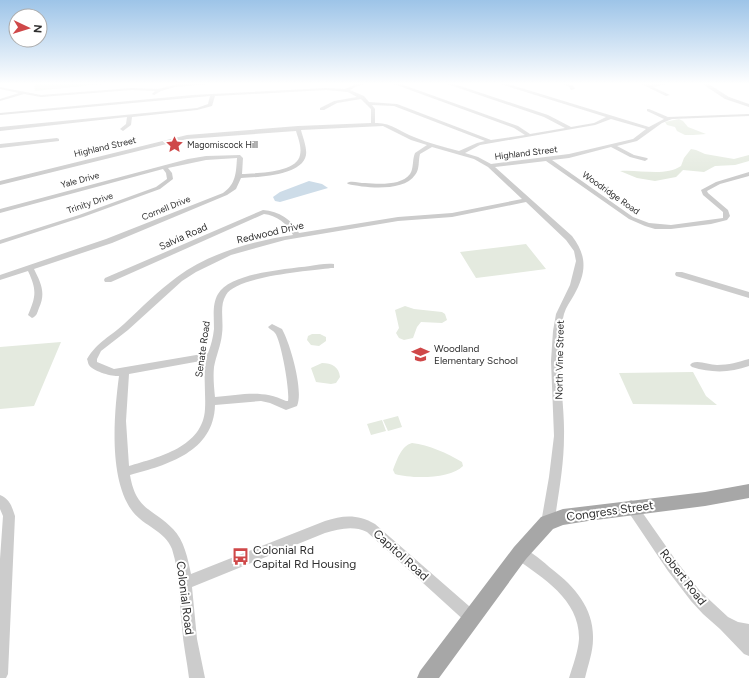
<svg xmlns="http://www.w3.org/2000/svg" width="749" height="678" font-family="Figtree,sans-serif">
<rect width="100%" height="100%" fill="#fff"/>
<path fill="#e4eadf" d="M34,83H113L35,91Z
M679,119L683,121L688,127L706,134L693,135H685L677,131L675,127L667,125L665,122Z
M691,149L696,150L705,154L734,159L749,155V161L735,165L715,166L704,172L683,170L676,177L655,181L637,178L620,171C638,169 665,177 681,166L684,158Z
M526,244L546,269L476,278L460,252Z
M405,306L414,309L442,312L445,314L447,320L442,323L421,322L417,327L413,338L404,340L399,338L396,333L399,328L395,310Z
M312,334H320L326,337V341L319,346L311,345L307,340L308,336Z
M61,342L34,406L0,409V347Z
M322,363C332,363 339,367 340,377L336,383L331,384L316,382L311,368Z
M693,372L706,396L717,405L633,404L619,373Z
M398,416L402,427L388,431L383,420Z
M382,420L386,431L371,435L367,424Z
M412,443C429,445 447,453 462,462L463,466C451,479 412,479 395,474L393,470C397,460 401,446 412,443Z"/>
<path fill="#cddce8" d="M309,181L322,184L328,188L280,202L275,201L273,197L280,192Z"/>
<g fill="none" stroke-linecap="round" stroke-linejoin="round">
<path fill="#ccc" fill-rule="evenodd" d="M182,83H221L175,87L161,91L154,95L152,94L155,91L132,90L41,97L24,94L0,101V99L19,93L0,89V87L41,95L132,88L158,89Z
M358,83H369L357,86L350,90L364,96L369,102L397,104L491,140L525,135L514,128L391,83H398L518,126L530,134L565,128L544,117L444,83H451L548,115L571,127L594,123L606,117L497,83H505L649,127L664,119L647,111V109H649L668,117L749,114V116L672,119L662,123L637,141L617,146L634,155L647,158L648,159L645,161L630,157L611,147L569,158L552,160L633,217L649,223L671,225L723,218V212L703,195L701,190L716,182L749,172V176L720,184L707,191L708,193L728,210L730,216L727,220L711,224L671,229H655L645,226L629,219L546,161L495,167L572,236C588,257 586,273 574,295C570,302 566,307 564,314C554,349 565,400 564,436C564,464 559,491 555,518L551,527L547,529L543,527L541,523L549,477L554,436L551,361L553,331L556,314L570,285L576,261L574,251L566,240L526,202L452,217L398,221L285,240L231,255L196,272L182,281L128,330L101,351L97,359V362L114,369L208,353C211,345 213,338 214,329C214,317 212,304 218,294C230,273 287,269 310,266C317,265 326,263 334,264V268H331C310,271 236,276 226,295C219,306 224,321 222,334C221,345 216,356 214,367C213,377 214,387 215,397C242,395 261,389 286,401H288C290,391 281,340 275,333C273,330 270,330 268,327L272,324L282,329C290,343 304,391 297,406L286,410L270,403L261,401L215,405C214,452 167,465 130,475C136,511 153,508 173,529C184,540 188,559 191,574L325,521C343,515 358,514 375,524L477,613L479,618L477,623L472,625L467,623L367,532C353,525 339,529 325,533L192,587L197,639L205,678H189C187,661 183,644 182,627C179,601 180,574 172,549C165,531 144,526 133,512C108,480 114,414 119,376C113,377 92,371 89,365C88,364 88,361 87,359C98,341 110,337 124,324C141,308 158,291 177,277C209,253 253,241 293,235C288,224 276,215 264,214L111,282H105L104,280L105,278L263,210C279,211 292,220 299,233L398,217L452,213L522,199L488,167L474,159L432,147L420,154C418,161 420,169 415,175C404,192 365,188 348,184L347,183C351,180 359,183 365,183C378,184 401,186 410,174C414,168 412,160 415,153L427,145L411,140L383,126L301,130C303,138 307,147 306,155C302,176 258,177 241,178L236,189L227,195L112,243L34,269C41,283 46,293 39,308C37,313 37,316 32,318L28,315C36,296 37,290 28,271L0,280V275L106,239L223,193C236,184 236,173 237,158L206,160L168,168L172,173L173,179L160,189L83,217L0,244V240L79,215L156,187L167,179L166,173L163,169L0,213V209L188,159L206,156L240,155L243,158L242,174C256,173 297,173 300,155C302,147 298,138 296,131L187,139L0,185V181L187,135L298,126L371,123V109L361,99L337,103L324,110H320V108L334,101L357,97L348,92L326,90L215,96L212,106L197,110L132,117L131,125L123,131L120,129L126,124L127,117L0,131V127L197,108L208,104L210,96L0,115V113L193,95L326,88L345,89ZM372,105L394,106L485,141L477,143L459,151C444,147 428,143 414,137C400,132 391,122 375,123V109ZM611,119L646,129L633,139L569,154L491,164L478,157L465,153L480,145L595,125ZM206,360C203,377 206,393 205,409C203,447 159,457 129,466L126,421L129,374Z
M562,83L573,85L575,89L571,90L569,87Z
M639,83L649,85L671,83L653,87L670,95L666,96Z
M701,83H707L729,97L749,104V107L725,99Z
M57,138L59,139V141L0,148V144Z
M676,272H682L749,292V298L676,276L675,274Z
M749,359V366C730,373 711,373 692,367L690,365L692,363C699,360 709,365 717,365C729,365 738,362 749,359Z
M0,495C10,499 12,507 15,516L8,674L6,678H0V559L3,516L0,509Z
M631,500L635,502L677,562L700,591L728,617L738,622L749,624V656L744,654L720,629L703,614L691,601L668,571L627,510L625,506L627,502Z
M520,547C532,551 543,562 553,570C575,587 594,609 593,639C593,652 588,665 585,678H569C573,665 578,652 579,639C580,600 543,578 515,558L514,553L515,548Z"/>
<path fill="#a7a7a7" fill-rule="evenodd" d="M749,484V498L705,506L588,521L563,525L553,529L526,559L439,678H417L420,671L514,547L541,517L563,509L705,492Z"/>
</g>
<linearGradient id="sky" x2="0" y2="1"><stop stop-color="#9dc4e8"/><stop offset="0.47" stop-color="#fff"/><stop offset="1" stop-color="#fff" stop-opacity="0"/></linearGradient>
<rect width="749" height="178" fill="url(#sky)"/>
<defs>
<symbol id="sight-bare" viewBox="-9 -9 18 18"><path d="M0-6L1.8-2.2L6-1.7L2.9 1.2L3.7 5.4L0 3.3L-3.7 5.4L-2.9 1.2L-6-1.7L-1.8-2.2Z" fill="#cf4849" stroke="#fff" stroke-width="2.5" paint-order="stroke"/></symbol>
<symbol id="school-bare" viewBox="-9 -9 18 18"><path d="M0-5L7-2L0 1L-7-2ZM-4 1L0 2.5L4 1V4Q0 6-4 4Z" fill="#cf4849" stroke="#fff" stroke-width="2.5" paint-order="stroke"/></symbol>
<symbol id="bus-bare" viewBox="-9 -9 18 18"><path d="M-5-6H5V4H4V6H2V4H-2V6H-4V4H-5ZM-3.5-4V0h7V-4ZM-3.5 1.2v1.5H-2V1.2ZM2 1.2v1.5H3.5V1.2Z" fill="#cf4849" stroke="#fff" stroke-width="2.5" paint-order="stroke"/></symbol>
</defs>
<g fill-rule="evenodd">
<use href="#sight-bare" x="162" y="132" width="25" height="25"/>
<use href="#school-bare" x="408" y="342" width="25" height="25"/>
<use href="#bus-bare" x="228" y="544" width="25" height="25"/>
</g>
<g text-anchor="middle" stroke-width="4" stroke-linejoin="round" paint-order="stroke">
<g font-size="9" fill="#2f2f2f" stroke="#fff" text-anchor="start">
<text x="187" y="148">Magomiscock Hill</text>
</g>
<g font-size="9" fill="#2f2f2f" stroke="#fff">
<text transform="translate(105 147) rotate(-13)" y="3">Highland Street</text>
<text transform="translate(526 153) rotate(-7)" y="3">Highland Street</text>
<text transform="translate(80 180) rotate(-15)" y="3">Yale Drive</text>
<text transform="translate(611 193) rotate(35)" y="3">Woodridge Road</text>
<text transform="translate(90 203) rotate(-19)" y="3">Trinity Drive</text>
<text transform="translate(166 208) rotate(-22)" y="3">Cornell Drive</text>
</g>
<g font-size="10" fill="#2f2f2f" stroke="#fff">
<text transform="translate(270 232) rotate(-13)" y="4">Redwood Drive</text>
<text transform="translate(183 236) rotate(-24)" y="4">Salvia Road</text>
<text transform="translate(202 349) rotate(-82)" y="4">Senate Road</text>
<text transform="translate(559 360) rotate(-89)" y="4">North Vine Street</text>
</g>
<g font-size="10" fill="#2f2f2f" stroke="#fff" text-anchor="start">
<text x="434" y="352">Woodland<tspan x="434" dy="12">Elementary School</tspan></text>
</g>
<g font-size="12" fill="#2f2f2f" stroke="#fff">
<text transform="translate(610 511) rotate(-8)" y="4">Congress Street</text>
<text transform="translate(401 555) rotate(42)" y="4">Capitol Road</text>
<text transform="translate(683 577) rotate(52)" y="4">Robert Road</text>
<text transform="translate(185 598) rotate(83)" y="4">Colonial Road</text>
</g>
<g font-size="12" fill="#2f2f2f" stroke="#fff" text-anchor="start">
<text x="253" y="554">Colonial Rd<tspan x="253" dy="14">Capital Rd Housing</tspan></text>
</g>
</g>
<g transform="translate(28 28) rotate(94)"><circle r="19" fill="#ffffff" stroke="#acacac"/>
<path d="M0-3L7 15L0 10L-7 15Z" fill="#cf4849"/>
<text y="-6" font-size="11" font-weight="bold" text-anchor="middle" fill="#2f2f2f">N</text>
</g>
</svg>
